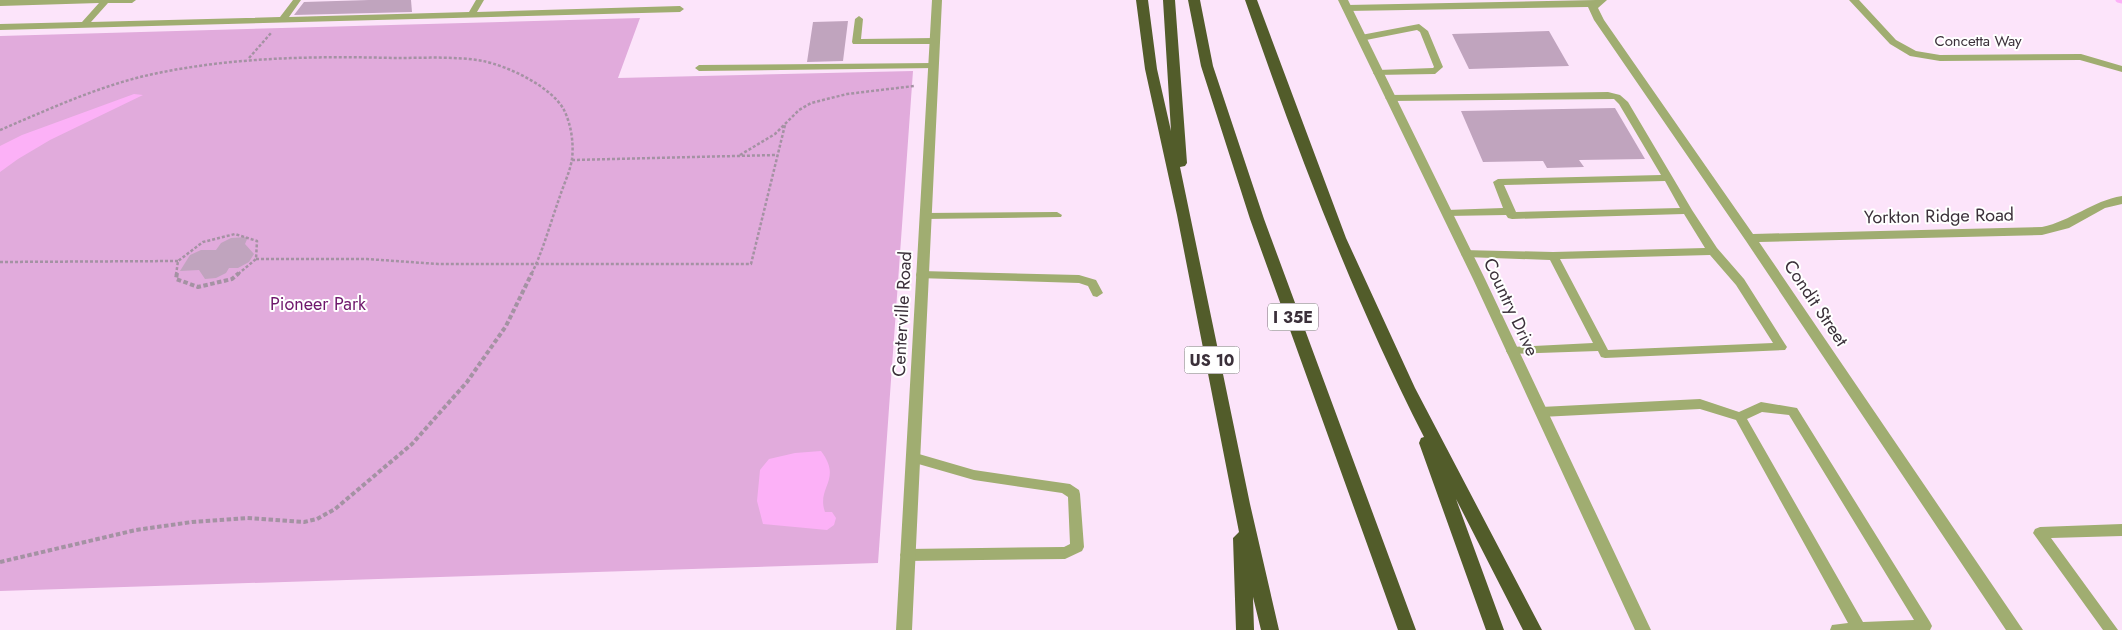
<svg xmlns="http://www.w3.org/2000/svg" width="2122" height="630" font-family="Jost,sans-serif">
<rect width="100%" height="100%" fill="#fce4fa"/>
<path fill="#e1abdc" d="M640,18L618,78L913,71L878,563L0,591V36Z"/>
<path fill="#fcb1f7" d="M134,94L143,95L50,140L18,159L0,172V146L22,135Z
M821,451C843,480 816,487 825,512H832L836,518L834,525L827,530L763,524L757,501L760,470L769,459L795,453Z"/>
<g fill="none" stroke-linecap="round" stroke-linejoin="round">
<path stroke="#fcb1f7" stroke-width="5" d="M2118,0L2122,1"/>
</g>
<path fill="#c0a4be" d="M369,0H411L412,12L294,15L304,2Z
M848,21L843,61L807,62L813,22Z
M1549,31L1569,66L1469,69L1452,34Z
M1615,108L1645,159L1579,160L1584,167L1547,168L1543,161L1483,162L1461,111Z
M248,237L245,244L254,254L249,262L238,268H229L226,273L216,278L205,279L199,270L180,271L190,255L201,250H216L221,243L231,238Z"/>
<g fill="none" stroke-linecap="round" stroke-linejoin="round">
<path stroke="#a492a3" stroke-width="2.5" stroke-dasharray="3 2" stroke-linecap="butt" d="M249,58L271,33
M0,130C52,108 103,84 158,73C236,57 316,56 395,58C424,58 455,56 483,61C508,66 552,87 564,110C571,124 574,143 572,159C570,172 563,186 559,199C550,224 543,251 531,275
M740,155L775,134L799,110L811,103L847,94L914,86
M572,160L776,155
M256,259H367L438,264H751L785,125
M0,262L178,261
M176,275L178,261L203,242L235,234L257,241L256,259L237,275"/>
<path stroke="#a492a3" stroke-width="4" stroke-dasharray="4.5 2.5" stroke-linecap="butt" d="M177,273L176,279L198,287L232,279L239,273
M0,562L136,530L192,522L247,518L304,522L317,519L335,509L412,444L467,382L506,326L532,273"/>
<path fill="#a0ad71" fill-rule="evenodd" d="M0,0H136L132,3H108L91,22L280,17L293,0H301L289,17L469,12L476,0H484L477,12L680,6L684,9L680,12L0,30V24L82,22L99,3L0,6Z
M859,16L863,19L861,39L934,38L938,41L934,44H853L852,42L855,19Z
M1419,24L1428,31L1443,67L1435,74L1375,75L1373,73L1378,70L1433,68L1434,67L1420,32L1417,30L1361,41L1357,38L1361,35Z
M933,63L936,64V68L699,71L695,68L699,65Z
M1608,92L1620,95L1628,102L1692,210L1717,248L1744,279L1785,344L1787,347L1785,350L1605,358L1601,357L1598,351L1508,354L1506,351L1508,348L1512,347L1593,343L1550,260L1466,257L1462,256L1461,253L1462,250L1553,252L1705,248L1684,214L1512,219L1508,218L1506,215L1447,216L1442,213L1447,210L1503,208L1493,182L1498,179L1661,175L1619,104L1614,99L1390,101L1385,98L1390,95ZM1665,181L1680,208L1516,212L1504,185ZM1710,255L1736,285L1773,343L1608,350L1560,259Z
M1057,212L1062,215L1061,217L925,219L920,216L925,213Z
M921,271L1079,275L1096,280L1103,293L1097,297L1093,296L1088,286L1079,283L917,278L916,275L917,272Z
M1700,399L1739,412L1761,402L1797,408L1930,622L1932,626L1930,630H1830L1832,625L1848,623L1736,420L1700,409L1541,417L1537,415L1535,412L1537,409L1541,407ZM1762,412L1789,415L1914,620L1863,622L1747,419Z
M912,452L974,470L1070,484L1079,490L1080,494L1084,547L1082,551L1065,559L907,561L902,559L900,555L902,551L907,549L1064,547L1070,544L1068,497L1062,493L974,480L908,461L906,457L908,453Z
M2122,524V536L2051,538L2118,630H2103L2033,533L2035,529L2040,527Z"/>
<path fill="#a0ad71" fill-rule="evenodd" d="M1596,0H1607L1598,8L1604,20L1753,234L2042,227C2071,221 2092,201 2122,196V204L2105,208L2069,228L2042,235L1759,242L2023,630H2006L1746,241L1594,20L1588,7L1347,11L1342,8L1347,5Z
M1849,0H1859L1896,40L1916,51L1940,55L2081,54L2122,66V72L2080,60L1940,61L1910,56L1890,44Z"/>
<path fill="#a0ad71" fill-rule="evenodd" d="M932,0H942L912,630H896Z
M1338,0H1348L1485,279L1651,630H1635L1473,279Z"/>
<path fill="#525c2a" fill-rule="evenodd" d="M1136,0H1148L1157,69L1171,131L1163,0H1175L1187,163L1185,166L1180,167L1250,504L1279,630H1261L1253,597L1254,630H1236L1233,538L1239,532L1177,215L1145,69Z
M1188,0H1200L1213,66L1264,219L1416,630H1398L1250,219L1201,66Z
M1245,0H1257L1346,238L1415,388L1542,630H1523L1456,499L1504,630H1486L1419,443L1421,438L1424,437C1352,296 1297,150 1245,0Z"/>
</g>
<g text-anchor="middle" stroke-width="4" stroke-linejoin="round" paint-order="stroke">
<g font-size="15" fill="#3b303a" stroke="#fff">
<text x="1978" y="46">Concetta Way</text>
</g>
<g fill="#fff" stroke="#766e75" stroke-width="1">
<rect x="1268" y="303.5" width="50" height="27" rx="4"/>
<rect x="1184.5" y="346.5" width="55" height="27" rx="4"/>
</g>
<g font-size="16" font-weight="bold" fill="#3b303a">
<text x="1293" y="323">I 35E</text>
<text x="1212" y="366">US 10</text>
</g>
<g font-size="18" fill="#3b303a" stroke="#fff">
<text transform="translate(1939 216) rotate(-1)" y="6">Yorkton Ridge Road</text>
<text transform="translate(1816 303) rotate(56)" y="6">Condit Street</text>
<text transform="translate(1511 307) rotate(65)" y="6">Country Drive</text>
<text transform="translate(902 314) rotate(-87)" y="6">Centerville Road</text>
</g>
<g font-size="18" fill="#6f186c" stroke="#fff">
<text x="318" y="310">Pioneer Park</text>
</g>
</g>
</svg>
